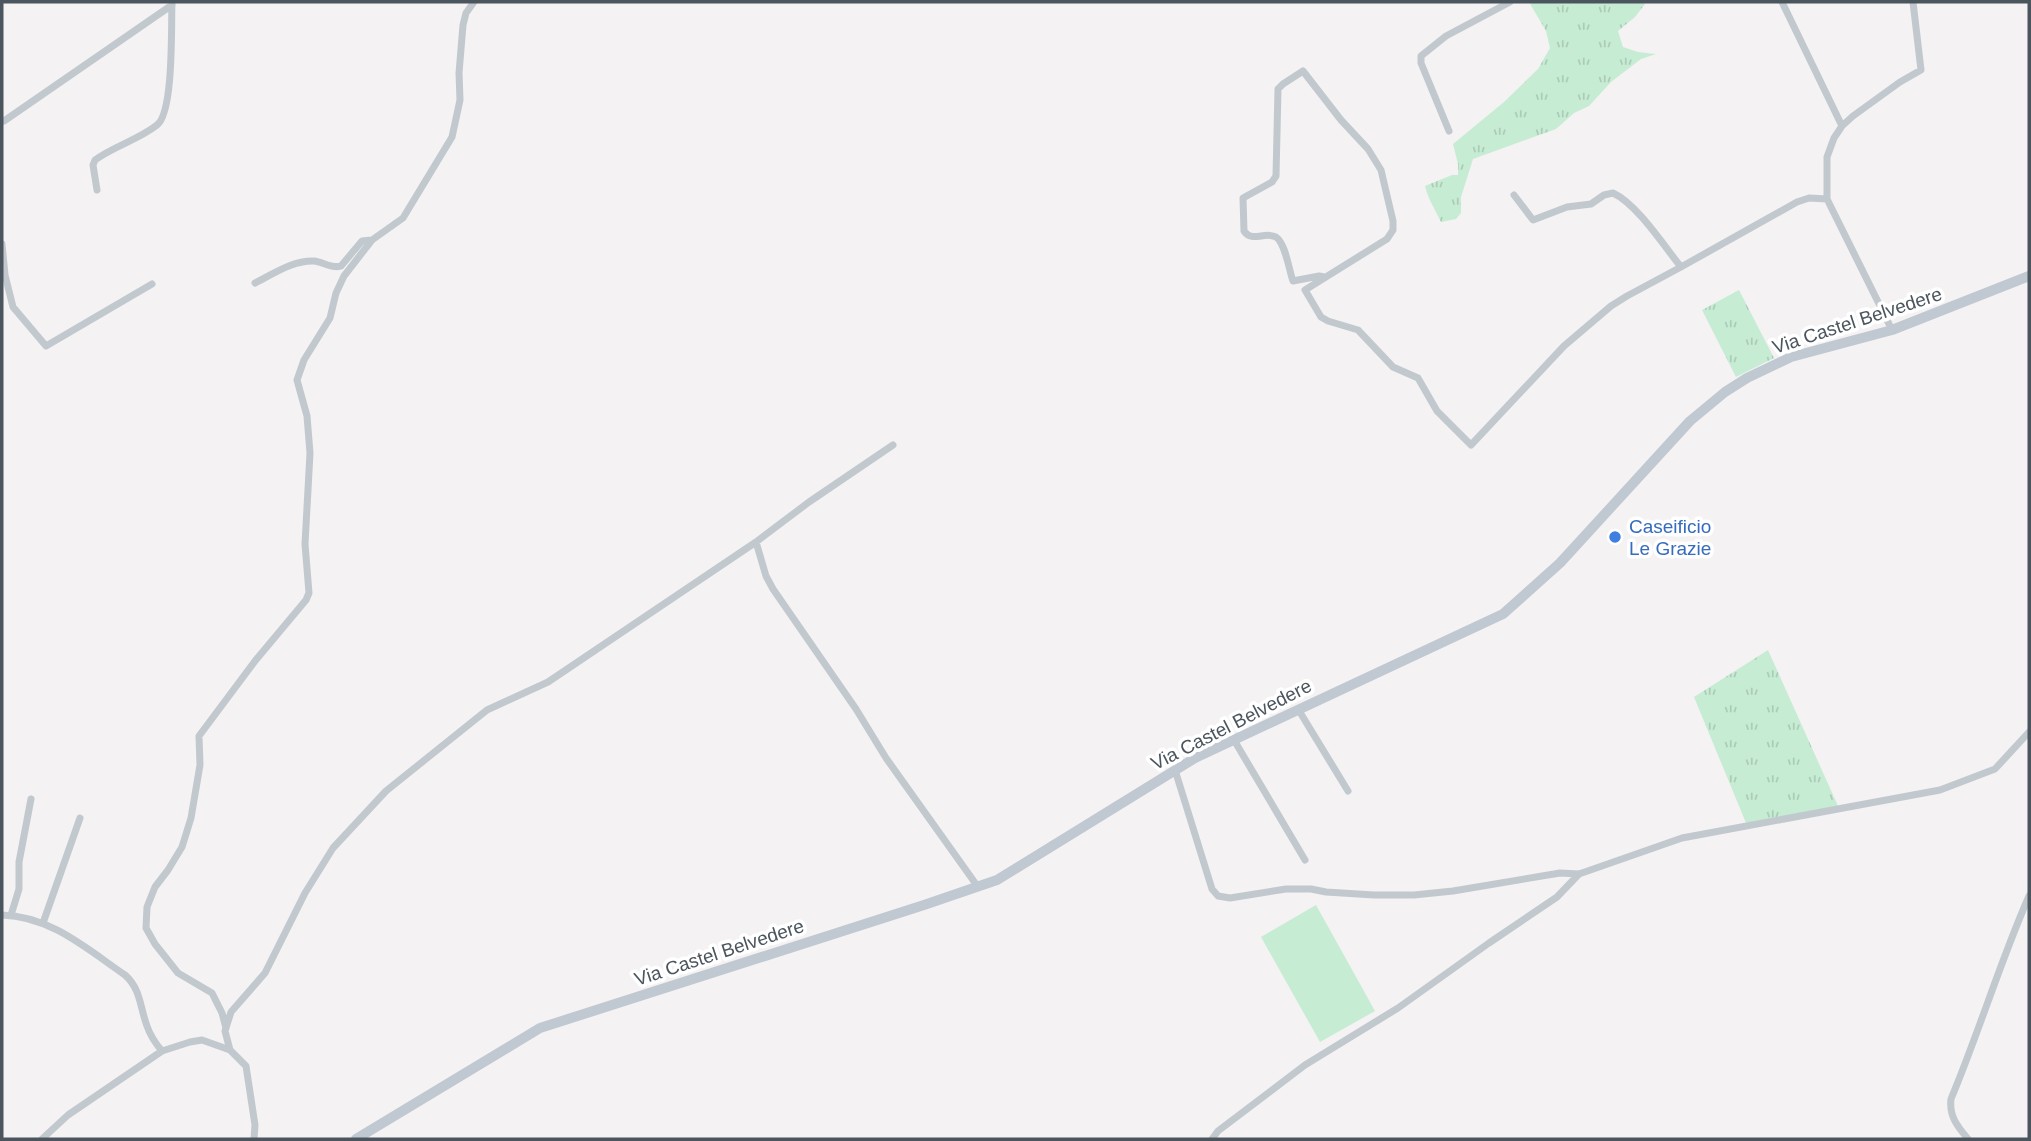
<svg xmlns="http://www.w3.org/2000/svg" width="2031" height="1141" font-family="Arial,sans-serif">
<defs>
<pattern id="grass-tufts" width="24" height="20" patternUnits="userSpaceOnUse" patternTransform="scale(1.75)"><rect width="24" height="20" fill="#c6ecd4"/><path d="M3 7l-1-3M5 7V3M7 7l1-3M15 17l-1-3M17 17v-4M19 17l1-3" fill="none" stroke="#acccb8"/></pattern>
</defs>
<rect width="100%" height="100%" fill="#f4f2f2"/>
<path fill="url(#grass-tufts)" d="M1529,2H1642L1645,4L1635,17L1618,31L1623,47L1638,52L1656,54L1641,59L1611,82L1589,106L1574,113L1556,129L1473,159L1461,197V213L1456,219L1441,222C1435,209 1428,199 1425,186L1452,175H1458V164L1453,144L1504,102L1538,69L1550,48L1546,31Z
M1739,290L1774,358L1736,377L1702,310Z
M1768,650L1838,806L1746,823L1694,697Z"/>
<path fill="#c6ecd4" d="M1316,905L1375,1011L1320,1042L1261,937Z"/>
<g fill="none" stroke-linecap="round" stroke-linejoin="round">
<path stroke="#c1c9cf" stroke-width="7" d="M1782,2L1842,126
M4,121L172,5
M1449,131L1421,63V56L1446,36L1510,2
M97,190L93,165L95,160C114,146 138,140 157,125C174,112 171,25 172,2
M1514,195L1533,220L1567,207L1591,204L1604,195L1613,193C1637,204 1664,246 1681,267
M1827,199V157L1834,138L1842,126L1853,116L1900,82L1921,70L1913,2
M2,244L5,275L13,307L46,346L152,284
M1325,277L1319,276L1293,281C1289,271 1286,244 1276,237C1265,231 1252,243 1244,231L1243,198L1272,182L1276,176L1278,89L1283,84L1303,71L1341,120L1368,149L1381,170L1393,221V230L1387,239L1305,290L1321,317L1328,321L1358,330L1393,367L1418,378L1437,411L1471,445L1564,346L1611,306L1627,296L1681,267L1797,202L1809,198L1827,199L1892,330
M255,283C273,274 293,260 314,261C323,262 332,269 341,266L362,241L372,240
M756,542L766,576L773,589L856,709L886,758L978,887
M1298,709L1348,791
M1234,740L1305,860
M1175,770L1212,889L1218,896L1230,898L1286,889H1311L1326,892L1374,895H1414L1453,891L1560,873L1579,874L1682,838L1940,790L1995,769L2029,732
M2,915C50,916 87,949 125,975C141,989 140,1008 147,1026C150,1035 156,1044 162,1051
M11,915L19,889V862L31,799
M43,923L80,818
M226,1028L222,1013L212,993L178,973L155,944L146,928L147,907L155,887L168,870L182,847L191,818L200,765L199,736L255,661L306,600L309,593L305,544L310,453L307,416L297,380L304,360L330,318L336,293L344,276L372,240L403,218L452,137L460,100L459,73L463,25L466,13L474,2
M230,1050L225,1031L231,1012L265,973L305,893L333,848L386,791L487,710L548,682L756,542L809,502L893,445
M42,1139L68,1115L162,1051L190,1042L202,1040L230,1050L246,1066L255,1125L254,1139
M1212,1139L1218,1131L1305,1065L1398,1008L1489,943L1557,897L1579,874
M1968,1139C1957,1126 1949,1116 1951,1099C1979,1032 2000,962 2029,896"/>
<path stroke="#c0c8d1" stroke-width="10" d="M356,1139L540,1028L924,905L997,880L1195,758L1503,614L1560,563L1690,421L1725,392L1747,378L1791,357L1892,330L2029,276"/>
</g>
<circle fill="#3f7fe0" stroke="#fff" stroke-width="2.5" cx="1615" cy="537" r="7"/>
<g text-anchor="middle" stroke-width="7" stroke-linejoin="round" paint-order="stroke">
<g font-size="19" fill="#4b555d" stroke="#fff">
<text transform="translate(1857 320) rotate(-18)" y="7">Via Castel Belvedere</text>
<text transform="translate(1231 724) rotate(-27)" y="7">Via Castel Belvedere</text>
<text transform="translate(719 952) rotate(-18)" y="7">Via Castel Belvedere</text>
</g>
<g font-size="19" fill="#366cbe" stroke="#fff" text-anchor="start">
<text x="1629" y="533">Caseificio<tspan x="1629" dy="22">Le Grazie</tspan></text>
</g>
</g>
<rect width="2031" height="1141" fill="none" stroke="#4b555d" stroke-width="7"/>
</svg>
